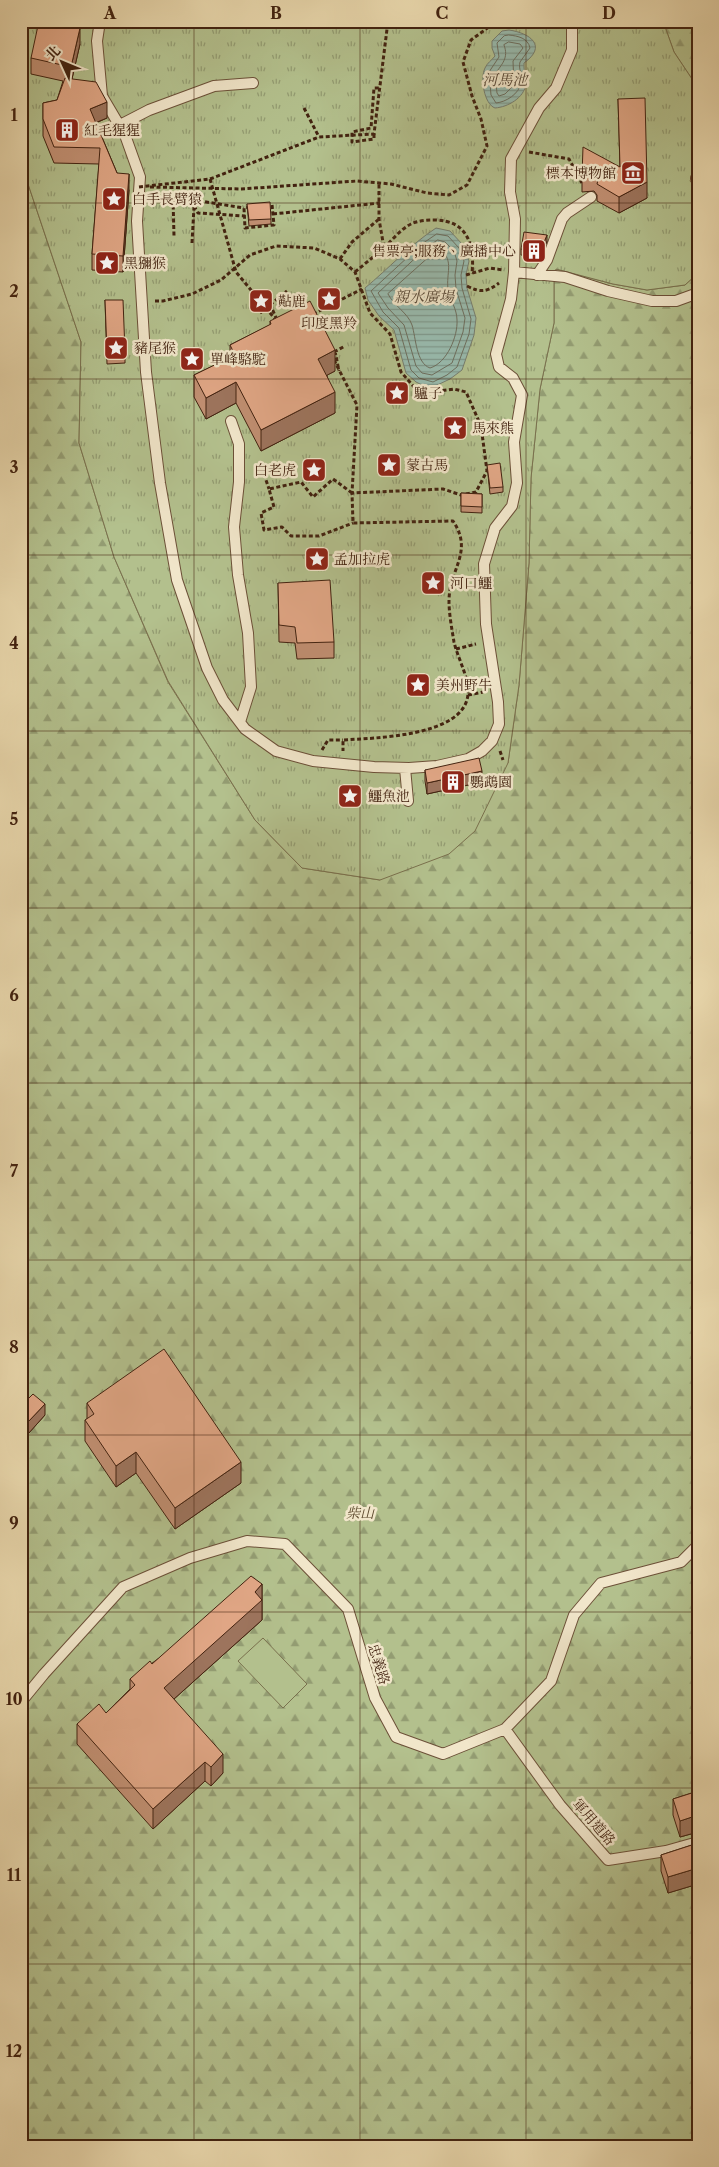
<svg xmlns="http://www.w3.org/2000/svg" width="719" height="2167" font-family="'Libre Caslon Text','Noto Serif TC',serif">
<defs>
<pattern id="forest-firs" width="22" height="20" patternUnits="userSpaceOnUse" patternTransform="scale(1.25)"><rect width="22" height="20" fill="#b3c08d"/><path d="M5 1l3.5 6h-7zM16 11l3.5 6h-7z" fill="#939c72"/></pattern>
<pattern id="park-tufts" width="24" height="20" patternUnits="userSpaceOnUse" patternTransform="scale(1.25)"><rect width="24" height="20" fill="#b3c08d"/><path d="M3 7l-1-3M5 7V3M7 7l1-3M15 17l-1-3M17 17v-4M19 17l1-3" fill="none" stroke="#939c72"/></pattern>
<pattern id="water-rules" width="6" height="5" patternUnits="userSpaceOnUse" patternTransform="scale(1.25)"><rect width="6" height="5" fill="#98baad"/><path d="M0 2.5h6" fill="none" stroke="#7e978b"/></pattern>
</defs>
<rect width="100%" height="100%" fill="#ead9ae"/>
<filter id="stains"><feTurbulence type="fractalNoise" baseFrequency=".004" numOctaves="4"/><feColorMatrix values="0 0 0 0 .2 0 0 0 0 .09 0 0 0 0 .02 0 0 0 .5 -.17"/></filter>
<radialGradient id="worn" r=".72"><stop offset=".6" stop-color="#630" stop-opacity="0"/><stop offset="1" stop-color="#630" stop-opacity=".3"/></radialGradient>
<path fill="url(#forest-firs)" stroke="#7a714e" d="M663,21H698V88L674,52Z
M21,163L81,342L79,443L114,557L168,682L255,820L302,868L380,880L508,763L519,685L529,563L531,478L540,389L554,323V276L556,269L613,284L647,290L685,285L698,273V2146H21Z"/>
<path fill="url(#park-tufts)" stroke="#7a714e" d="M21,21H663L674,52L698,88V162L690,181L698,190V273L685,285L647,290L613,284L556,269L554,276V323L540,389L531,478L529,563L519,685L508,763L475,831L449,854L380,880L302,868L255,820L168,681L114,557L79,443L81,342L21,163Z"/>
<path fill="#b3c08d" stroke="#7a714e" d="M263,1638L307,1684L283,1708L238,1661Z"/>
<path fill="url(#water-rules)" stroke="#767d6e" d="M509,30C530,33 548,46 524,63C523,70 527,76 526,84C524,98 508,107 495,108C484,104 480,78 485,68C487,63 492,60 495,56L492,48V41L502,31Z
M436,228L450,231L463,245L469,261L466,275L467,288L476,318L474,335L462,370L450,379L433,387L424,386L416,382L406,373L394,330L379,316L368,300L365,288C388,269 410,245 436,228Z"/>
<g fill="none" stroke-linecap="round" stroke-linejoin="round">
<path stroke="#6d6e5e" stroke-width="1" d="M509,35C518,36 528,38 530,48L520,62C518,69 523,75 521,83C519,94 506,102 496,103L491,95L489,72L499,57L497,43L504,36Z
M509,42L520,44L523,48L513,61L514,85L505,94L499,96L497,93L495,74C502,64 509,58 504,45Z
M437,234L448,236L459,248L464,261L461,275L462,288L471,319L469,334L457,367L447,375L433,382L419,378L411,370L399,328L383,312L371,291L422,244Z
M438,240L445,242L454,251L457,261L455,275L456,289L465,318L463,332L452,363L432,375L422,373L416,366L404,325L388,308L378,293L426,248Z
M438,249H441C454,262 446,273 448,289C450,300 457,309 457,320C458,336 447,363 430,368C416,363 416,338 412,325C408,313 394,306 388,294Z"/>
<defs>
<path id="service" d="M100,21L97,41L102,96L125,135L140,177L137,221L146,372L160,483L177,580L207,668L223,700L245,729L276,751L313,761L374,767L409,768L437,766L468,759L482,751L492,741L499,724L498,702L486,624L484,564L495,528L512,506L517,483L514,442L522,395L513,378L499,367L496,354L511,299L514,272L515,219L510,192L511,159L539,108L556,88L572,50V21
M118,126L149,110L214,86L253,83
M696,178L698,175
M514,272L565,277L608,291L652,301H676L698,293
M537,275L547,260L562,219L567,213L591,197
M231,421L239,444V482L234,527L238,575L248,633L251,687L240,722
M405,768L408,801
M21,1702L44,1674L123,1587L190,1558L247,1541L285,1544L348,1609L375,1698L396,1737L443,1754L505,1729L551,1681L574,1615L601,1583L681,1562L698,1545
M505,1729L560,1805L608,1860L666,1851L698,1842"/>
</defs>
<use href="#service" stroke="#6c5038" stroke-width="12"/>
<path stroke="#422210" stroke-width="3" stroke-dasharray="4 2.5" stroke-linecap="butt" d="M304,108L319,137
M374,134V139L352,142V132L371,128L374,88H380
M529,152L569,159L582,183
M150,187L241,189L357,181L391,184L427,193L449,195L467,185L487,146L481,119L472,96L463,62L471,40L497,21
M150,198L179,199L194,206L200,201L244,208
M173,199L174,236
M272,205L274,225L245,228L244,208Z
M194,206L198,213L245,216
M273,214L380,203
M192,243L194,207
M384,248C392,240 401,229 411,224C417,221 426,220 434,220C467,220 475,244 472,274
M340,259L352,242L379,219
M355,272L384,248L379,219V183
M466,275L490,268L503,270
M467,286C481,293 487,292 499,283
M155,301H163L192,294L221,280L250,255L276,246L314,248L340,259L355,272L370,313L390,334L401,372L415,388L432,392L454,389L466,392L481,426L487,471L476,492L461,495L443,489L352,493L353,523L453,521C474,552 449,569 449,601C449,614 452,630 454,642C458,659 469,677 468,694C465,737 373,738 343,740V751
M270,304L277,320
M260,313L287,291
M335,351L339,371
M334,352L345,346
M264,474L269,489
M352,493L333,479L313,497L301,482L269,489L274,507L261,513L264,530L282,527L291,536H319L353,523
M456,649L476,644
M468,695L483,692
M322,750L328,740H343
M500,751L503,760"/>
<use href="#service" stroke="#f1e6ca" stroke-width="10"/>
<path stroke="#422210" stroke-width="3" stroke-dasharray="4 2.5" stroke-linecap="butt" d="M210,179L236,272L276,320
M139,187L210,179L319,137L374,134L388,21
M313,314L362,289
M334,360L357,405L352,493"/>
</g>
<path fill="#c18f72" stroke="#422210" d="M80,44L72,79L107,118L96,123L117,173L129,190L123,272L92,270V254L99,164L54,163L43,136V103L57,100L63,81L31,74V58Z
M618,99L647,198L619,213L597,201V195L594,191L582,192V176L620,167Z
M247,204L271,219V224L249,226Z
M547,241L540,258L521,255V249Z
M105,300L125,352V363L107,364Z
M270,321L335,371L327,375L335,413L261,451L236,403L206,419L194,397V375L230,358V345L270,325Z
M487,465L503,487V492L490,494Z
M461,493L482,494V513L461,512Z
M278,583L334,642V658L297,659L295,643L279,642Z
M425,770L482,782L427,794L425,781Z
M87,1403L241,1483L175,1529L136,1473L116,1487L85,1441V1420L87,1419Z
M21,1406L45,1415L28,1434L21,1427Z
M262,1584V1620L174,1699L223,1773L211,1786L205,1781L153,1829L77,1744V1724L106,1713L130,1689V1679Z
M698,1791V1832L680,1837L673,1815V1799Z
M698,1843V1884L668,1893L661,1871V1855Z"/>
<path fill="#9d745d" stroke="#422210" d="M80,28V44L71,83V67Z
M107,102V118L90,125V109Z
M129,174V190L123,272V256Z
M647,182V198L619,213V197Z
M547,235V241L540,258V252Z
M335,350V371L318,380V359Z
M236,382V403L206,419V398Z
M335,392V413L261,451V430Z
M482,771V782L427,794V783Z
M45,1404V1415L28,1434V1422Z
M136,1452V1473L116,1487V1466Z
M241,1462V1483L175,1529V1508Z
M262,1584V1620L164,1708V1688Z
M223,1754V1773L211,1786V1767Z
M205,1762V1781L153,1829V1809Z
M698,1815V1832L680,1837V1821Z
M698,1868V1884L668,1893V1877Z"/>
<path fill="#e0a685" stroke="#422210" d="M39,21H52L80,28L71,67L31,58Z
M65,78L96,82L107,102L90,109L117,173L129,174L123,256L92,254L100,148L54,147L43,119V103L57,100Z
M645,98L647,182L619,197L597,184L598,180L594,175L582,176L583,147L620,167L618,99Z
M270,202L271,219L249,220L247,204Z
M524,232L547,235L540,252L521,249Z
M105,300H123L125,352L107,353Z
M310,301L335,350L318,359L335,392L261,430L236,382L206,398L194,375L235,355L230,345L271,324L270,321Z
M500,463L503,487L490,488L487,465Z
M461,493L482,494V507L461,506Z
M330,580L334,642L297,643L295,627L279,625L278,583Z
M479,758L482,771L427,783L425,770Z
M164,1349L241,1462L175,1508L136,1452L116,1466L85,1420L94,1414L87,1403Z
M33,1394L45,1404L28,1422L21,1416V1406Z
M251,1576L262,1584L255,1592L262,1600L164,1688L223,1754L211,1767L205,1762L153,1809L77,1724L99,1704L106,1713L135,1685L130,1679L150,1661L152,1664Z
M698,1791V1815L680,1821L673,1799Z
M698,1843V1868L668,1877L661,1855Z"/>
<path fill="none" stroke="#422210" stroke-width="1" stroke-opacity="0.55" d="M194,21V2146M360,21V2146M526,21V2146M21,203H698M21,379H698M21,555H698M21,731H698M21,908H698M21,1083H698M21,1260H698M21,1435H698M21,1612H698M21,1788H698M21,1964H698"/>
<defs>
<symbol id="building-square" viewBox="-11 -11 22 22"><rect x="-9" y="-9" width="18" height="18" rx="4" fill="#8f2418" stroke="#f1e6ca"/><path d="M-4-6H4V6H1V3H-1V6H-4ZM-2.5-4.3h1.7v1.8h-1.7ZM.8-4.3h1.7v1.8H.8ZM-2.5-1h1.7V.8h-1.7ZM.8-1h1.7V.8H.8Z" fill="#fff"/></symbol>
<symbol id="museum-square" viewBox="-11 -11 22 22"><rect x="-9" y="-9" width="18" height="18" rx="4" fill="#8f2418" stroke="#f1e6ca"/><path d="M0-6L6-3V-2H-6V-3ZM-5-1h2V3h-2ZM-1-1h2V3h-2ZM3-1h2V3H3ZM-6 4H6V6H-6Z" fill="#fff"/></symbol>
<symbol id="sight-square" viewBox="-11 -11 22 22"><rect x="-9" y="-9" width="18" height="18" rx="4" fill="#8f2418" stroke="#f1e6ca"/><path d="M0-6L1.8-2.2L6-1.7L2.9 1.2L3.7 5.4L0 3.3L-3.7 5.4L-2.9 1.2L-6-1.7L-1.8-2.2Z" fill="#fff"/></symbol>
</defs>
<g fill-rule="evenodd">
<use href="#building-square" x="53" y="116" width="28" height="28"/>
<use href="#museum-square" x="619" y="159" width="28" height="28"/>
<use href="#sight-square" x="100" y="185" width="28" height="28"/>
<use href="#building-square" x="520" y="237" width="28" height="28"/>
<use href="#sight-square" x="93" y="249" width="28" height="28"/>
<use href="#sight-square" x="315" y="285" width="28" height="28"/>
<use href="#sight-square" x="247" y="287" width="28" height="28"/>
<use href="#sight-square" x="102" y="334" width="28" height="28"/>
<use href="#sight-square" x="178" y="345" width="28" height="28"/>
<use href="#sight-square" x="383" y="379" width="28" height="28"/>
<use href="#sight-square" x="441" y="414" width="28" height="28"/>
<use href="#sight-square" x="375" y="451" width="28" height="28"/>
<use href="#sight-square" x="300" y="456" width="28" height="28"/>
<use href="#sight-square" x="303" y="545" width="28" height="28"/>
<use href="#sight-square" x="419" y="569" width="28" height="28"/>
<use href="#sight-square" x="404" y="671" width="28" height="28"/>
<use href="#building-square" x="439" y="768" width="28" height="28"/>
<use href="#sight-square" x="336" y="782" width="28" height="28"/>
</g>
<g text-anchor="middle" stroke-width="5" stroke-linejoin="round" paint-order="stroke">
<g font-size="14" fill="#422210" stroke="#f1e6ca" text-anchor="start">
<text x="84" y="135">紅毛猩猩</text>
<text x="616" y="178" text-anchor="end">標本博物館</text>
<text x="132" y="204">白手長臂猿</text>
<text x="516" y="256" text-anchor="end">售票亭;服務、廣播中心</text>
<text x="124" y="268">黑獼猴</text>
<text x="278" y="306">黇鹿</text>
<text x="329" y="328" text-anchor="middle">印度黑羚</text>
<text x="134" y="353">豬尾猴</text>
<text x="210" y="364">單峰駱駝</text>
<text x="414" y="398">驢子</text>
<text x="472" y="433">馬來熊</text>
<text x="406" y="470">蒙古馬</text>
<text x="296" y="475" text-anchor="end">白老虎</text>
<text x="334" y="564">孟加拉虎</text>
<text x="450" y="588">河口鱷</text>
<text x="436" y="690">美州野牛</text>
<text x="470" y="787">鸚鵡園</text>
<text x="368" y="801">鱷魚池</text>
</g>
<g font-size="14" font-style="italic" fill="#5e4a2f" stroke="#f1e6ca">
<text x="360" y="1518">柴山</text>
</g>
<g font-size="14" fill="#422210" stroke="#f1e6ca">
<text transform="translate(379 1664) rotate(73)" y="5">忠義路</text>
<text transform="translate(594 1822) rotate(49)" y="5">軍用道路</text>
</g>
<g font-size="15" font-style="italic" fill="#584837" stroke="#f1e6ca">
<text x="505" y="85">河馬池</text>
<text x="424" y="302">親水廣場</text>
</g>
</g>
<rect width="719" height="2167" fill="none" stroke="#ead9ae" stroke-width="55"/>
<g transform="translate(62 62) rotate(314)" stroke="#f1e6ca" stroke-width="4" paint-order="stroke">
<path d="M0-4L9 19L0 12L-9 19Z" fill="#422210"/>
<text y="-8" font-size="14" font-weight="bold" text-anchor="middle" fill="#422210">北</text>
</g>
<rect x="28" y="28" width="664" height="2112" fill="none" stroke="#422210" stroke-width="2"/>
<g font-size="16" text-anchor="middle" font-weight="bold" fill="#422210">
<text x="110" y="19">A</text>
<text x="276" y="19">B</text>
<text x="442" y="19">C</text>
<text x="609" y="19">D</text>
<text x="14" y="121">1</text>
<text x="14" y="297">2</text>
<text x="14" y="473">3</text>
<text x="14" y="649">4</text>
<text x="14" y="825">5</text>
<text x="14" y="1001">6</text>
<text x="14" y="1177">7</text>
<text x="14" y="1353">8</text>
<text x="14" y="1529">9</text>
<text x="14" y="1705">10</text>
<text x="14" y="1881">11</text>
<text x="14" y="2057">12</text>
</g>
<rect width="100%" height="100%" filter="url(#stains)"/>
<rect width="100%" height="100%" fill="url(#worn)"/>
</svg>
